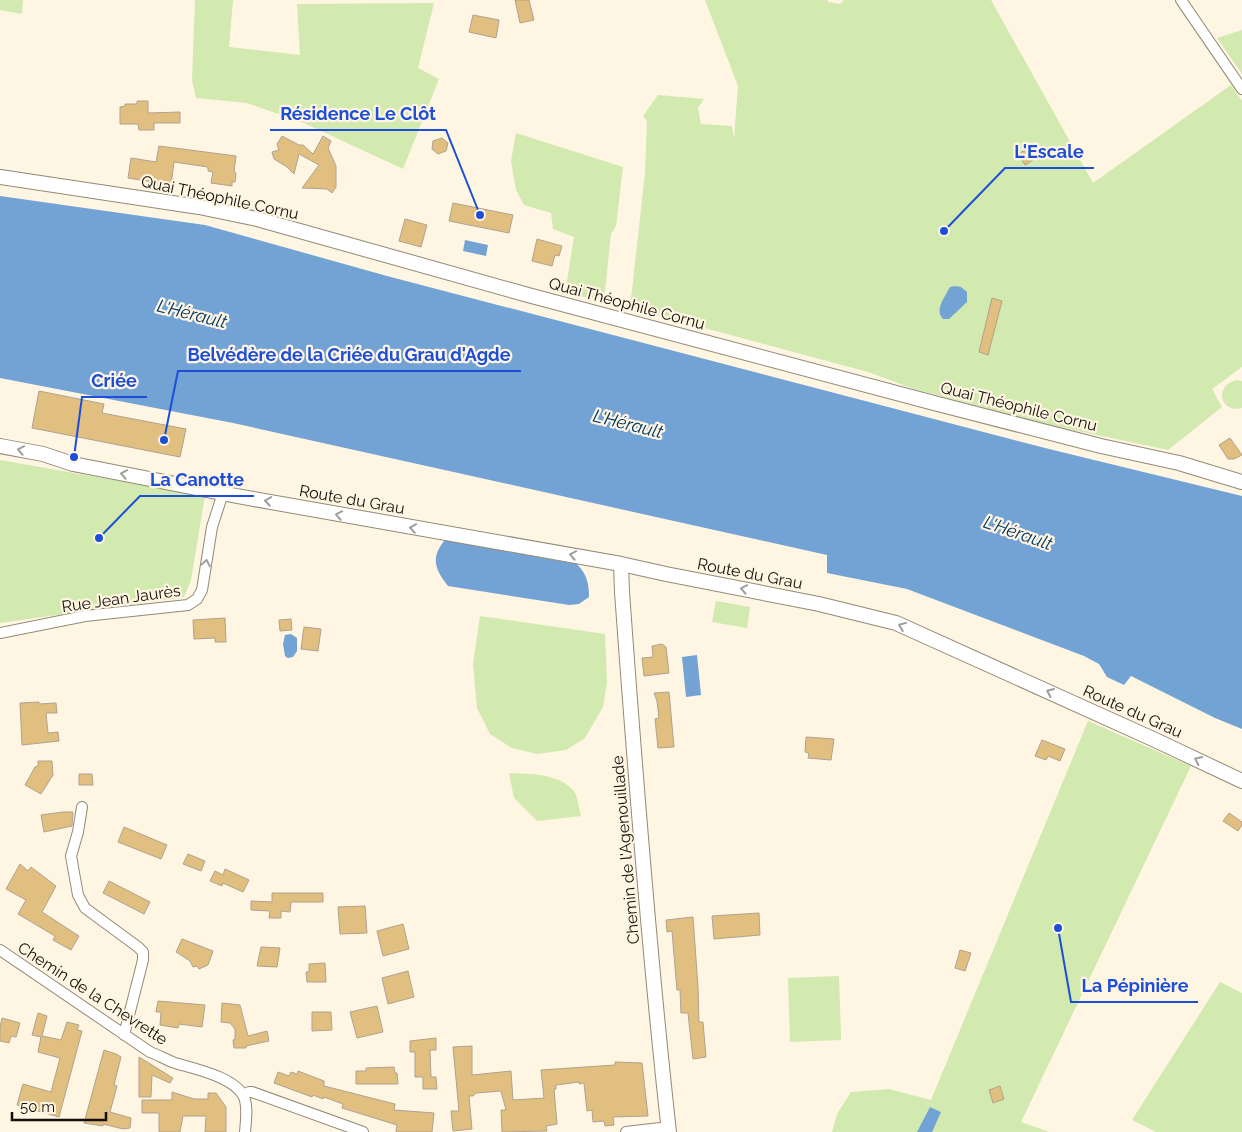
<svg xmlns="http://www.w3.org/2000/svg" width="1242" height="1132" font-family="Raleway,sans-serif">
<rect width="100%" height="100%" fill="#fff5e3"/>
<path fill="#d2e9af" d="M0,0H23L22,14L0,10Z
M195,0H233L229,47L300,55L297,4L434,3L418,68L439,79L403,169L304,123L247,103L196,98L192,80Z
M705,0H828V2L840,4L844,0H991L1093,183L1231,85L1242,101V367L1212,389L1222,407L1168,450L1064,428L914,389L868,372L630,308L645,173L647,121L643,116L658,95L704,99L698,108L701,124L732,126L734,139L738,86Z
M1242,30V74L1217,38Z
M516,133L623,167L616,226L611,234L604,300L565,294L574,237L553,229L551,213L524,205L516,190L511,161Z
M1237,380L1242,381V408C1220,414 1213,385 1237,380Z
M0,460L205,496L191,580L184,597L0,623Z
M716,601L750,607L747,628L712,622Z
M480,616L605,634L607,683L603,707L585,738L566,750L537,754L512,748L490,734L477,708L473,664Z
M1088,721L1191,766L1021,1122L1049,1132H832L837,1114L851,1092L889,1089L931,1100Z
M509,773C529,774 558,773 573,790C578,796 579,809 581,816L537,821L514,798Z
M839,976L841,1040L790,1042L788,978Z
M1220,982L1242,993V1132H1156L1132,1120Z"/>
<path fill="#72a3d4" d="M0,196L205,225L387,276L1049,449L1242,496V729L1215,718L1131,676L1124,685L1107,677L1099,664L1084,656L907,589L827,573V555L233,423L0,378Z
M465,240L488,245L486,256L463,251Z
M955,286L961,287L967,292V302L949,319H943C934,310 945,297 950,287Z
M445,540L577,564C587,575 589,583 589,597L579,604L569,605L448,586C435,569 430,558 445,540Z
M291,634L297,638V651L293,657L288,658L285,656L283,644L285,635Z
M697,655L701,695L686,697L682,657Z
M930,1107L941,1112L932,1132H917Z"/>
<path fill="#e1bf80" stroke="#afa38e" d="M515,0H529L534,20L520,23Z
M473,15L499,20L496,38L469,32Z
M137,101H148V113L180,112V123H154V130H139L138,124H120V107L125,106V104H137Z
M282,136L299,145H303L313,154L323,136L331,141L328,148L336,166V187L332,193L327,189L302,188L319,165L299,154L294,174L287,167L274,159L272,152L279,150L277,144Z
M442,138L448,143L446,151L438,154L432,149L433,141Z
M159,146L236,156L234,172L236,173L235,182H232V186L211,183L213,172L208,171V167L174,162L170,193L152,190L153,182L128,178L131,158L156,162Z
M1030,147L1036,158L1025,165L1018,154Z
M453,203L513,215L509,233L449,221Z
M405,219L427,225L421,247L399,241Z
M537,239L562,246L559,256L555,255L552,266L532,261Z
M992,298L1002,301L988,355L979,352Z
M39,391L104,404L102,413L186,429L180,457L32,428Z
M1230,438L1242,455L1234,459H1228L1219,445Z
M225,618L226,642H215V638L194,639L193,620Z
M291,619L292,630L280,631L279,620Z
M304,627L321,629L318,651L301,649Z
M662,644L666,647L669,673L644,676L642,658L653,657L652,646Z
M669,692L674,747L658,748L655,719L659,718L657,701L654,693Z
M39,702V704L56,703L57,713H46L48,733L58,732L59,741L22,745L20,703Z
M806,737L834,739L831,760L808,758L809,753L805,752Z
M1042,740L1065,749L1060,761L1048,756L1046,760L1035,756Z
M38,761H52L53,775L41,794L25,785L35,767L38,766Z
M79,774H92L93,785H79Z
M63,812H73L72,826L44,832L41,815Z
M1229,813L1242,822V825L1238,831L1223,821Z
M124,827L167,845L161,859L118,842Z
M188,854L205,861L201,871L183,864Z
M20,864L28,871L31,867L56,886L42,912L79,936L71,950L53,940L55,936L18,914L26,900L6,889Z
M225,869L249,880L243,892L223,883L222,886L210,881L215,871L223,875Z
M109,881L150,902L144,914L103,893Z
M272,893H323V902H291L290,912L281,911V918H269L270,911L251,910V901L272,902Z
M365,906L367,933L340,934L338,907Z
M759,913L760,935L714,939L712,916Z
M693,917L698,987L699,1022H703L706,1057L693,1059L688,1013H681L680,990H677L672,931L667,932L666,920Z
M403,924L409,949L383,956L377,931Z
M182,939L213,951L208,965L199,969L197,966L193,967L190,961L176,952Z
M261,947L280,948L277,967L257,966Z
M960,950L971,953L965,971L955,968Z
M325,963L326,982H307L306,972H309V964Z
M408,971L414,997L388,1004L382,978Z
M158,1001L205,1005L202,1027L179,1024L178,1028L160,1025L161,1012H156Z
M222,1003L240,1005L248,1036L267,1031L269,1041L246,1046V1048H234L233,1040L235,1039V1029L230,1023L221,1022Z
M377,1006L383,1032L357,1038L350,1012Z
M312,1012H331L332,1030L312,1031Z
M38,1013L47,1016L42,1036L61,1040L67,1022L79,1025L77,1030L82,1031L59,1117L17,1105L23,1084L51,1092L60,1058L38,1052L41,1037L32,1035Z
M2,1018L20,1023L16,1037L11,1036L9,1043L0,1041V1027Z
M436,1038V1050H430L431,1077H436L437,1089H423V1077H415V1052H410V1041Z
M472,1046V1075L511,1071L513,1100L544,1098L541,1070L615,1065V1062L642,1063L648,1116L613,1117L614,1125L605,1126L604,1121L593,1122L592,1110L587,1111L584,1083L579,1084V1082L556,1085V1089H554L557,1124L546,1126L547,1131L502,1132L501,1110H506L501,1091L476,1093L473,1096H469L472,1129L453,1131L451,1111H459L453,1047Z
M104,1050L116,1054L121,1057L114,1085L117,1086L110,1112L131,1118L130,1128L123,1129L103,1124V1126L84,1123Z
M139,1057L173,1078L170,1083L152,1075L151,1097H139Z
M394,1067L395,1073H397L398,1084H356V1071H366V1068Z
M298,1071L324,1081V1086L395,1104L394,1110L434,1113L432,1132H396L397,1125L342,1108L343,1104L324,1097L323,1099L313,1095L312,1097L274,1083L278,1072L289,1076L291,1072L297,1074Z
M1000,1086L1004,1099L993,1103L989,1090Z
M172,1092L194,1099H208V1093H216L226,1107V1132H205L206,1116H183L180,1132H159V1113H142V1100H172Z"/>
<g fill="none" stroke-linecap="round" stroke-linejoin="round">
<defs>
<path id="street" d="M1181,0L1242,89
M0,633L85,616L188,605L197,599L202,590L212,527L223,493
M82,807L78,832L71,856L78,895L85,908L138,947L143,952V960L124,1035
M0,950L150,1052C158,1055 167,1060 175,1063C195,1069 235,1077 244,1097C248,1107 246,1121 245,1132
M243,1095L249,1092H252L363,1132
M626,1132L669,1127"/>
<path id="secondary" d="M0,177L199,207L257,219L528,295L934,403L1101,446L1179,463L1242,482
M0,446L43,454L73,464L237,496L621,564L666,574L819,604L896,623L1153,739L1242,781
M621,564L622,592C635,772 649,953 669,1132"/>
</defs>
<use href="#street" stroke="#948974" stroke-width="12"/>
<use href="#secondary" stroke="#948974" stroke-width="16"/>
<use href="#street" stroke="#fff" stroke-width="10"/>
<use href="#secondary" stroke="#fff" stroke-width="14"/>
</g>
<defs><path id="oneway-chevron" d="M-2-3.5L2.5 0L-2 3.5" fill="none" stroke-width="1.6" stroke-linecap="round" stroke-linejoin="round" transform="scale(1.25)"/></defs>
<g stroke="#a19f9c">
<use href="#oneway-chevron" transform="translate(21 450) rotate(-169)"/>
<use href="#oneway-chevron" transform="translate(124 474) rotate(-169)"/>
<use href="#oneway-chevron" transform="translate(268 501) rotate(-171)"/>
<use href="#oneway-chevron" transform="translate(339 515) rotate(-169)"/>
<use href="#oneway-chevron" transform="translate(413 528) rotate(-171)"/>
<use href="#oneway-chevron" transform="translate(573 555) rotate(-169)"/>
<use href="#oneway-chevron" transform="translate(206 563) rotate(-80)"/>
<use href="#oneway-chevron" transform="translate(744 589) rotate(-169)"/>
<use href="#oneway-chevron" transform="translate(902 626) rotate(-158)"/>
<use href="#oneway-chevron" transform="translate(1050 692) rotate(-156)"/>
<use href="#oneway-chevron" transform="translate(1198 760) rotate(-155)"/>
</g>
<g text-anchor="middle" stroke-width="4.5" stroke-linejoin="round" paint-order="stroke">
<g font-size="16" fill="#130f08" stroke="#fff5e3">
<text transform="translate(220 197) rotate(12)" y="6">Quai Théophile Cornu</text>
<text transform="translate(627 303) rotate(15)" y="6">Quai Théophile Cornu</text>
<text transform="translate(1019 406) rotate(14)" y="6">Quai Théophile Cornu</text>
<text transform="translate(352 499) rotate(10)" y="6">Route du Grau</text>
<text transform="translate(750 573) rotate(11)" y="6">Route du Grau</text>
<text transform="translate(121 598) rotate(-8)" y="6">Rue Jean Jaurès</text>
<text transform="translate(1133 711) rotate(24)" y="6">Route du Grau</text>
<text transform="translate(625 850) rotate(-95)" y="6">Chemin de l'Agenouillade</text>
<text transform="translate(93 993) rotate(33)" y="6">Chemin de la Chevrette</text>
</g>
<g font-size="18" font-style="italic" fill="#003967" stroke="#fff5e3">
<text transform="translate(192 314) rotate(14)" y="6">L'Hérault</text>
<text transform="translate(628 424) rotate(14)" y="6">L'Hérault</text>
<text transform="translate(1018 533) rotate(19)" y="6">L'Hérault</text>
</g>
</g>
<path fill="none" stroke="#1d4ed8" stroke-width="2" d="M480 215L446 130H270M944 231L1005 168H1094M164 440L178 371H521M74 457L82 397H147M99 538L140 496H254M1058 928L1071 1002H1198"/>
<g fill="#1d4ed8" stroke="#fff5e3" stroke-width="2">
<circle cx="480" cy="215" r="5"/>
<circle cx="944" cy="231" r="5"/>
<circle cx="164" cy="440" r="5"/>
<circle cx="74" cy="457" r="5"/>
<circle cx="99" cy="538" r="5"/>
<circle cx="1058" cy="928" r="5"/>
</g>
<g font-size="18" text-anchor="middle" font-weight="bold" fill="#1d4ed8" stroke="#fff5e3" stroke-width="4.5" stroke-linejoin="round" paint-order="stroke">
<text x="358" y="120">Résidence Le Clôt</text>
<text x="1049" y="158">L'Escale</text>
<text x="349" y="361">Belvédère de la Criée du Grau d'Agde</text>
<text x="114" y="387">Criée</text>
<text x="197" y="486">La Canotte</text>
<text x="1135" y="992">La Pépinière</text>
</g>
<path d="M12 1112v8h94v-8" fill="none" stroke="#130f08" stroke-width="2.5"/>
<text x="20" y="1112" font-size="15" fill="#130f08" stroke="#fff5e3" stroke-width="4" paint-order="stroke">50 m</text>
</svg>
